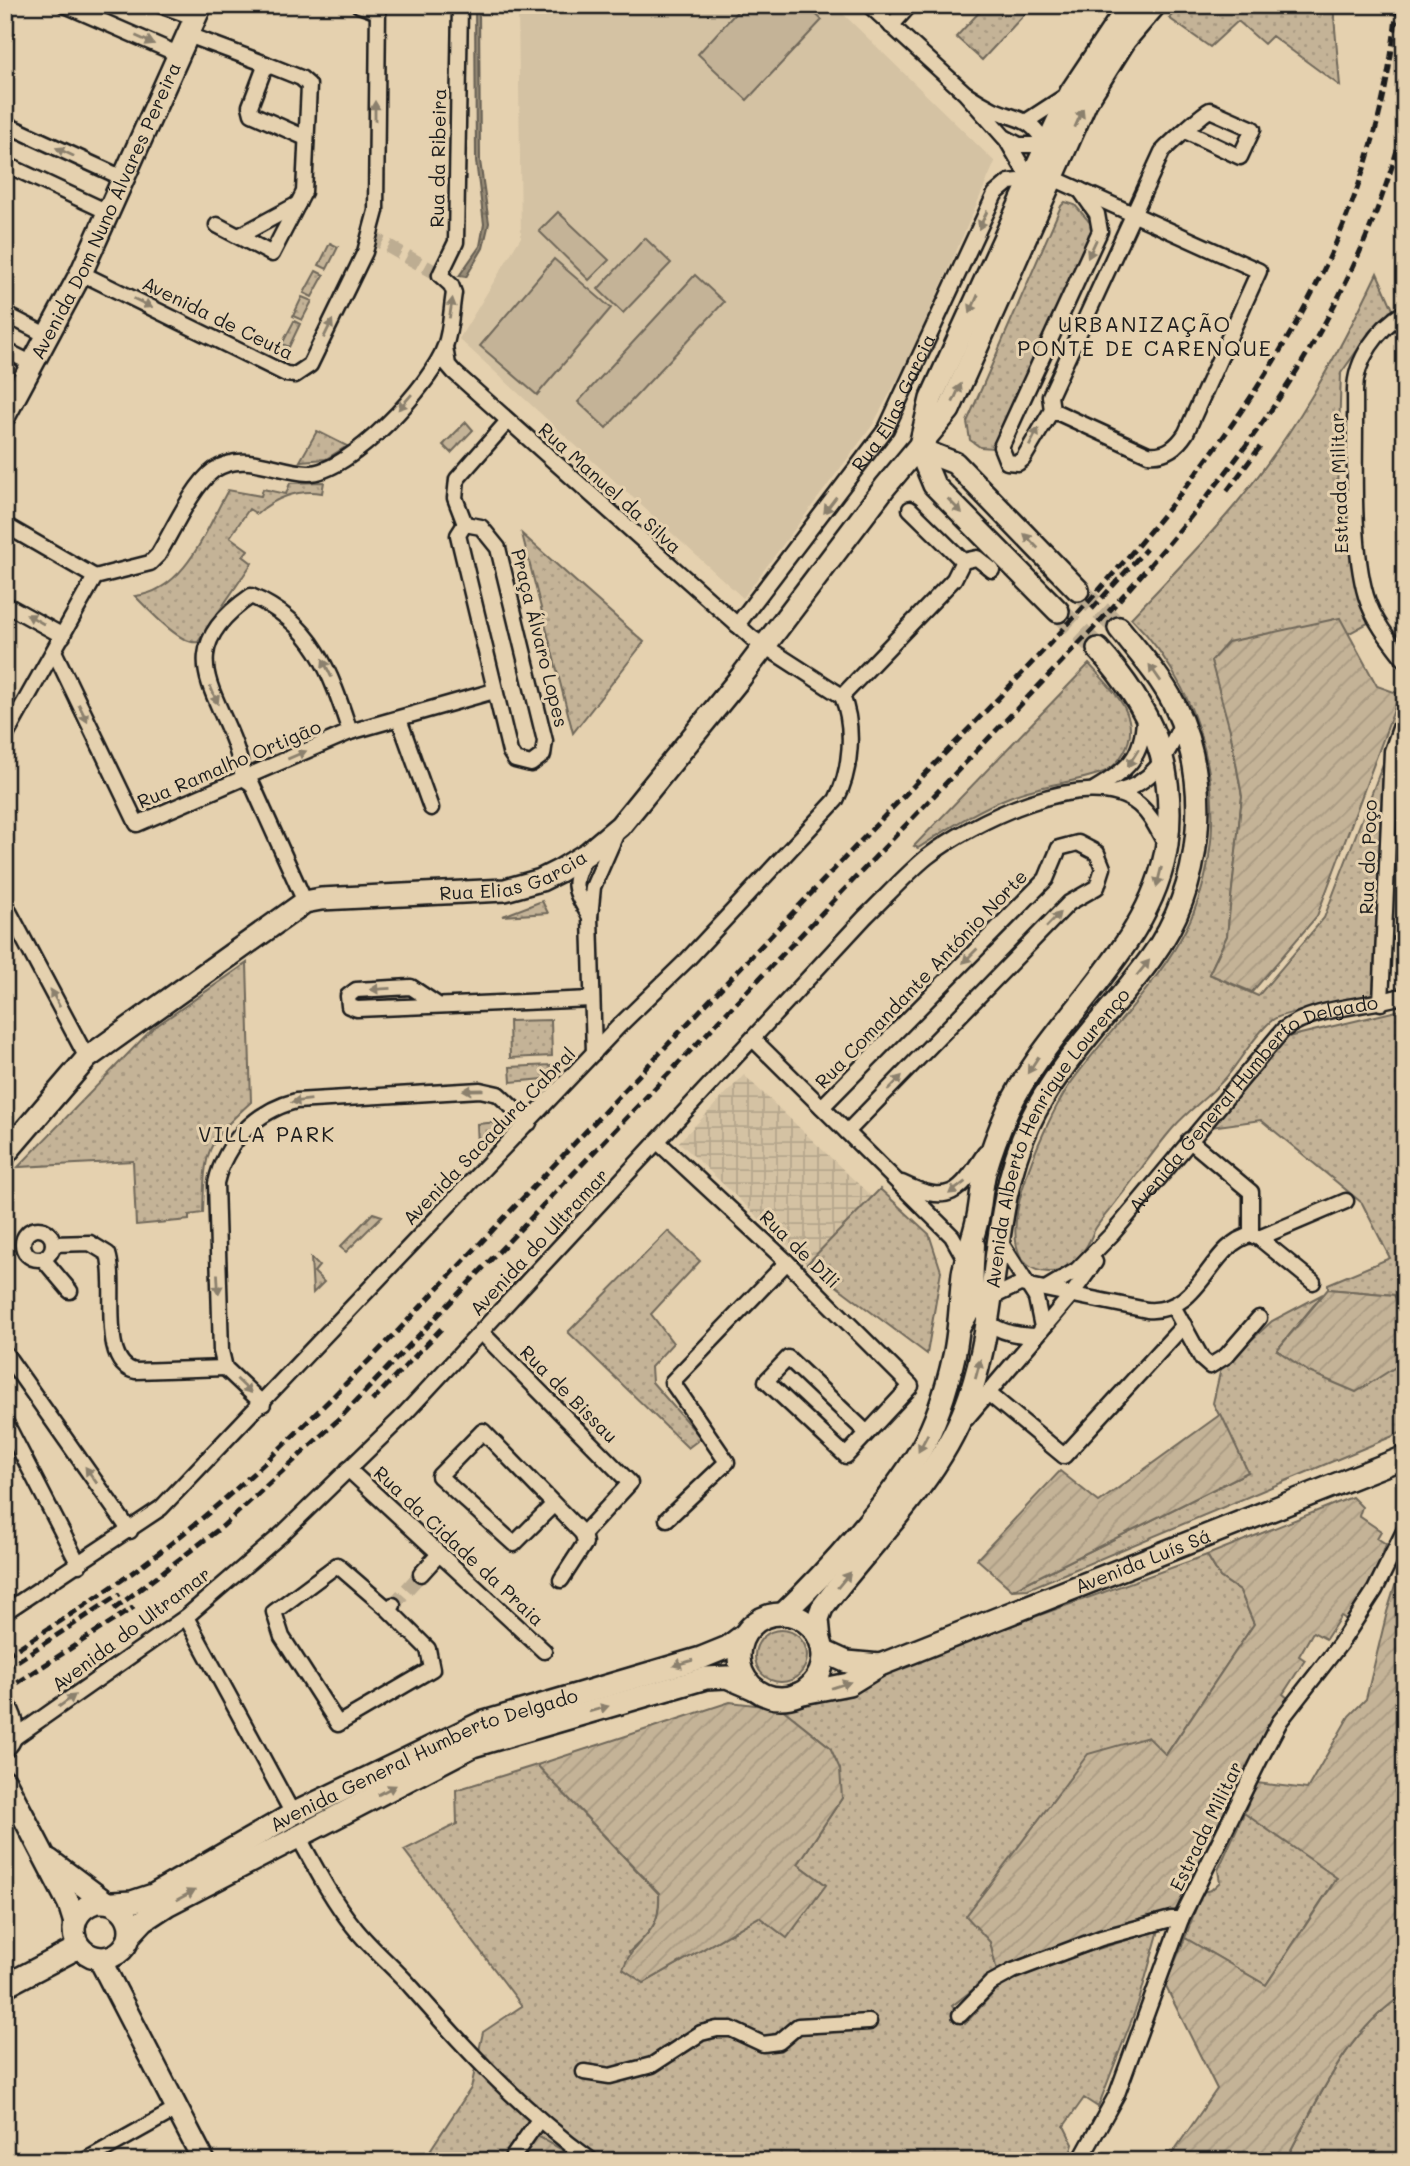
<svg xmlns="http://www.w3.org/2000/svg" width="1410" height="2166" font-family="Mali,sans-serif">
<defs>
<pattern id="industrial-grid" width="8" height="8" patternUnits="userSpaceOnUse" patternTransform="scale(1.75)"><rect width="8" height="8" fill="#d4c2a3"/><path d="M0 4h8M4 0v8" fill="none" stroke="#b5a68c"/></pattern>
<pattern id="grass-dots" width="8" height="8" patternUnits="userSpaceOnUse" patternTransform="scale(1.75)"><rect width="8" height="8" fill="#c4b397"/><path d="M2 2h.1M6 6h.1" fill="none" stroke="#a89982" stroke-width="1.8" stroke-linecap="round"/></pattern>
<pattern id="garden-furrows" width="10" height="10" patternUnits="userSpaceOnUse" patternTransform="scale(1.75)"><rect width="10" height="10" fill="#c4b397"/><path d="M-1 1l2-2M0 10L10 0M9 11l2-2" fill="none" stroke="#a89982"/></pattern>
<pattern id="water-ripples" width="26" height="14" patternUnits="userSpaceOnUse" patternTransform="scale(1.75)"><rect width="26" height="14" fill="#988c77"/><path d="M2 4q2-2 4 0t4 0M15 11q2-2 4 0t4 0" fill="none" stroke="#7b7261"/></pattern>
</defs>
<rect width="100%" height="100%" fill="#e5d1af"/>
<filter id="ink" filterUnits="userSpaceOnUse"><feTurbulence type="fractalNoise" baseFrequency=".0143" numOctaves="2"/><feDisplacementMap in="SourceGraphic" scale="14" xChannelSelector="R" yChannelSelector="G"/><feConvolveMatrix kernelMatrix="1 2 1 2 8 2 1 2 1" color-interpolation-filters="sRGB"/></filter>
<g filter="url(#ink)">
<path fill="#d4c2a3" d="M518,5H834L995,162L911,355L872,426L743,598L459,339L521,237Z"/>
<path fill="url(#industrial-grid)" d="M744,1075L872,1197L807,1264L679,1142Z"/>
<path fill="url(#grass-dots)" stroke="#70685a" stroke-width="2" d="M986,5H1033L982,60L956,37Z
M1182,5H1333L1340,86L1272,36L1264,44L1238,21L1210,47L1169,18Z
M1065,202L1075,205L1093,226L998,444L993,448L980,447L970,440L967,422L1061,206Z
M330,243L338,247L327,269L319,265Z
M316,271L324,275L312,297L304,293Z
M1377,273L1395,314L1366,338L1341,373L1337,491L1346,552L1355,555L1368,623L1348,634L1339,619L1230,730L1242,796L1227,936L1209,974L1258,996L1324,918L1386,756L1373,992L1361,1001C1342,1004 1289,1010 1274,1019C1260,1028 1240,1060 1229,1074C1213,1094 1190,1108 1173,1128C1154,1150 1137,1175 1119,1198C1111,1209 1100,1220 1094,1231C1091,1237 1090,1242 1086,1247C1078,1260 1065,1273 1048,1272C973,1268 1048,1117 1068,1087C1103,1037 1149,994 1180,940C1239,837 1214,700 1131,618C1166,581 1203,544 1236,504C1294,434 1338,355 1377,273Z
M302,297L312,301L302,320L293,316Z
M294,321L300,324L289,347L282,344Z
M466,422L473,430L451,453L443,445Z
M317,431L347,446L326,459L300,461Z
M324,482L322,493C298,489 274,498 257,514L249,509L230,537L248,550L243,556L252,563L198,642C181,646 147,608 135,596C186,591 206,529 228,490L261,496L263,489L286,494L290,483Z
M522,534L644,642L573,733Z
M1089,664C1111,688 1144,717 1124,752C1119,761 1111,770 1101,773C1074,783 1042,784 1012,796C978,809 948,829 918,848L914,846Z
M542,901L548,913L503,916Z
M247,963L251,1102C204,1145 205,1150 203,1213L189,1215V1220L136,1225L133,1161L18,1167L152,1029Z
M1405,1009V1198L1401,1202L1405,1206V1316L1394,1295L1328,1289V1284L1390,1258L1362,1203L1261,1120L1211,1127L1288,1037Z
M551,1020L552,1056L510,1058L509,1021Z
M552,1065L551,1071L544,1079L511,1082L510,1067Z
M499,1122L500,1128L484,1144L478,1145L477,1124Z
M880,1189L929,1234L941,1271L927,1354L807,1264Z
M373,1213L382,1216L346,1252L340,1247Z
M668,1231L700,1261L651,1314L673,1343L651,1367L652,1382L701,1438L688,1448L568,1332Z
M311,1258L319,1266L314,1272L324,1282L313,1293Z
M1323,1294L1277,1350L1388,1371L1405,1361V1431L1028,1589L1012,1590L1248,1472L1213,1403L1221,1368L1272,1321Z
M1207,1555L1220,1577L1240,1591L1254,1624L1165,1756L990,1942L997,1971L952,2006L965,2024L1008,1977L1159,1930L1139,2001L1098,2107L1084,2098L1064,2126L1073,2144L1068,2161H582L537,2136L521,2161H444L429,2152L471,2088L483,2032L522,2006L404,1850L457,1824L456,1790L537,1765L659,1894C660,1925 651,1932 629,1952L644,1983L759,1917L825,1884L798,1864L842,1798L830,1747L781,1708Z
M755 1656a26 26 0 1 1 52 0a26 26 0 1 1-52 0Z
M1244,1813L1337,1877L1266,1985L1185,1938L1202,1892L1211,1890L1220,1882L1218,1870Z
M1405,1994V2161H1285C1317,2103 1346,2030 1405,1994Z"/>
<path fill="url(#garden-furrows)" stroke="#70685a" stroke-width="2" d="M1340,618L1377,686L1400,694L1317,916L1252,992L1209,974L1227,936L1242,796L1230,730L1211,661L1228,642Z
M1328,1289L1394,1295L1405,1316V1361L1356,1392L1309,1372L1277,1350Z
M1221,1414L1248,1472L1012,1590L977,1559L1060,1471L1099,1502Z
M1352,1497L1362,1507L1359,1516L1381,1531L1377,1538L1386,1544L1372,1585L1349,1621L1341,1616L1326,1639L1313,1632L1299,1656L1305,1660L1283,1694L1288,1698L1178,1910L997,1971L990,1942L966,1916L1088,1754L1148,1737L1166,1755L1254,1624L1240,1591L1220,1577L1207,1555Z
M1405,1571V1994C1346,2030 1317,2103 1285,2161H1167L1217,2089L1165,1985L1185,1938L1266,1985L1337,1878L1244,1813L1257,1783L1307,1789L1349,1716L1366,1699L1387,1612L1395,1586Z
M730,1702L781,1708L830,1747L840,1769L842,1798L798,1864L826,1885L787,1938L759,1917L644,1983L623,1969C636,1934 662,1937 659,1893L537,1765Z
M537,2136L582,2161H521Z"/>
<path fill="#c4b397" stroke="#70685a" stroke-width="2" d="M743,5H806L822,20L747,100L698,54Z
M558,212L609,260L589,280L539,231Z
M645,238L671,263L623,313L598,289Z
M554,259L611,308L537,395L480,346Z
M695,275L724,302L606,428L578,402Z"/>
<path fill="url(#water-ripples)" stroke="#665f53" stroke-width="2" d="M475,5H479L480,161L489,223L483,248L466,277L459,276L480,246L484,224L476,161Z"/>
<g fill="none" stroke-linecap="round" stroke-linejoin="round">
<path stroke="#bdad92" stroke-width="14" stroke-dasharray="14 7" stroke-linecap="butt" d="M370,236L440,275
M393,1605L421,1574"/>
<path stroke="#bdad92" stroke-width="21" stroke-dasharray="21 10" stroke-linecap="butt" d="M1078,590L1119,628
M1058,611L1098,649"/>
<defs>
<g id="street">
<path d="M65,5L180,55"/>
<path d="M160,5L196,18"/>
<path d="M359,5L378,12"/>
<path d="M869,5L965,93L1004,137L1019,145H1046C1031,117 1020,121 994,110C984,105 974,99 965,93"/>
<path d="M891,26L910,5"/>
<path d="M188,35L266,64L250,106L252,114L306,138"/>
<path d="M1027,121L1067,95"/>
<path d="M5,124L125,179"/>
<path d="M1006,139L1030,180"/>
<path d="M5,164L110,213"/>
<path d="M217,225L272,254L304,192L309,85L301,78L266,64"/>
<path d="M239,236L298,204"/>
<path d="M81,273L286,374L295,375L310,365L365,252L376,211L378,5"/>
<path d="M1405,312C1378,328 1355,360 1355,391C1356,449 1350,542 1366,596C1373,620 1390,641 1405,660"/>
<path d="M5,314L48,336"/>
<path d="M5,350L33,364"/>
<path d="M1052,410L1148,454C1166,456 1177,447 1186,433L1259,271L1053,178"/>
<path d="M1052,410L1050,396L1162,152C1167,146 1203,113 1210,110L1253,129L1240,157L1187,132"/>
<path d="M1052,410L1023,459L1018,463L1007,462L1001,447L1100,231L1097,214L1080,190"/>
<path d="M910,509L963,561L977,558L992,570"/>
<path d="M465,524L481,527L498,548L545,741L543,755L531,764L515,760L510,752L458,535Z"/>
<path d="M465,524L455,498L457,479L507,422"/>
<path d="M5,525L95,577"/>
<path d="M95,577L150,563L158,555C172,532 193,485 214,470C244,450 276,472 308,473C349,474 433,383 445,346C451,330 451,310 454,293L451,285L440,275L456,242L460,5"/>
<path d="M5,604L63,636"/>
<path id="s1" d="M737,625L886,429L995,194L1009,182L1030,180"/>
<path d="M54,651L137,824L350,732L494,691"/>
<path d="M842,696L954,579L963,561"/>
<path d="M399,719L431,808"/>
<path d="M5,737L95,577"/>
<path d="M1095,789C1127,770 1143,758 1144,718"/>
<path d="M1117,792C1155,782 1166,756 1182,723"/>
<path d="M586,856C569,885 574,889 590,917"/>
<path d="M305,902L252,784L243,778C234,702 159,659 251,596C314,623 330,671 350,732"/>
<path d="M5,904L87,1058"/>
<path d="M1381,1003L1392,751L1405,714"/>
<path d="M438,1005L411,987L356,990L348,996L349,1006L357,1009L592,999"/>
<path d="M753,1039L952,1236L966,1261"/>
<path d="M594,1053L590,917L593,887L617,832"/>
<path d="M822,1107L1046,879L1059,848L1078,843L1097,853L1103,868L1097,887L1069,903L847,1132"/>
<path d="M1189,1140L1251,1192V1235"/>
<path d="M658,1142L787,1262L911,1386L846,1456L766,1381L788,1358L867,1433"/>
<path d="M902,1183C950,1206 959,1193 985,1153"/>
<circle cx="38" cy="1244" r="15"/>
<path d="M1259,1238L1346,1201"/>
<path d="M999,1240L1036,1298L1042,1327"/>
<path d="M53,1244L90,1243L108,1254C118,1283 98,1365 136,1371L225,1368"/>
<path d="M977,1244C975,1296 966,1334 1035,1336"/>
<path d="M43,1259L70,1291"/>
<path id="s2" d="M1047,1288L1077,1270L1113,1233L1283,1030C1317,1005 1366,1008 1405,995"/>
<path d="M1173,1306L1202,1359L1210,1366L1226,1356L1259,1318"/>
<path d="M962,1329L976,1305L1020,1284L1147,1310C1202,1314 1208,1245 1251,1235L1259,1238L1313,1282"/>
<path d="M481,1332L630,1483L583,1534L483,1431L439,1476L514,1544L552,1506"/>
<path d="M5,1353L130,1531"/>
<path d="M988,1393L1064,1456L1184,1325"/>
<path d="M263,1404L225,1368L221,1351L216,1183C225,1143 256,1111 296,1101L480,1090L498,1094L529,1123"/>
<path d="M966,1419L1072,1294L1095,1262"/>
<path d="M5,1421L79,1565"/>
<path d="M348,1469L544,1651"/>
<path d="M667,1519L727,1462L672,1382L787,1262"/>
<path d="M421,1574L439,1554"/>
<path d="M561,1580L585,1543L583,1534"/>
<path d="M389,1610L428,1649L432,1669L338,1724L282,1637L274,1612L337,1565L389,1610L393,1605"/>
<path d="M5,1612L161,1508L619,1026L687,960L836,800C851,771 855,727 842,696L752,638L454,372L448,365L445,347"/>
<path d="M186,1617L293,1814"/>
<path d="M11,1740L186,1617L282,1534L400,1419L865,917C885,898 905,875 927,857C970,823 1089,763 1139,805C1152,816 1158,831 1166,845"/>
<path d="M298,1836C315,1867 332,1900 354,1927C371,1949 394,1967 413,1989C468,2052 524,2112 592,2161"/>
<path d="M960,2015L991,1983L1013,1971L1101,1938L1171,1919H1181"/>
<path d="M584,2072L610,2076L652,2065L701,2033L717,2029H731L763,2044L779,2042L798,2026L869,2022"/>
<path d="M84,2161L177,2109"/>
<path d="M510,2161L538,2121"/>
<path d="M1080,2161L1117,2094L1181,1919L1260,1759L1280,1721L1340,1644L1375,1590L1405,1529"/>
</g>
<g id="secondary">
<path id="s3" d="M5,415L81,273L201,5"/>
<path d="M921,441L931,399L1071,92L1129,5"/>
<path d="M919,449L934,485L1058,611"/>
<path d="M919,449L955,463L1078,590"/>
<path id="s4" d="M5,1154L87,1058L305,902L321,899L505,890L541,880L559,871L588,853L620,826L741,677L885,487L949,410L1086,102L1125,40L1155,5"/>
<path d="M784,1613C828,1571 890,1501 921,1449C937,1421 947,1388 954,1356C960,1329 960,1301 963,1274C966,1256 973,1239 977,1221C981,1205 981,1188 985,1172C991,1151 999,1130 1008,1110C1051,1018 1153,947 1167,844C1177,764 1150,707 1098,649"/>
<circle cx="781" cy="1656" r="42"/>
<path id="s5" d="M820,1640L818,1619L822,1608C873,1539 942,1479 970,1395C1000,1307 990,1209 1029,1124C1058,1062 1111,1013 1151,958C1203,887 1213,784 1174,704C1160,676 1139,653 1119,628"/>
<path d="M823,1651L847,1662L880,1665"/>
<path id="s6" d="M798,1694L849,1684L880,1665L1405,1457"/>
<path d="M5,1706C13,1720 17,1733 5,1746"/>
<path d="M5,1781L69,1904L75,1923"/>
<path d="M49,1860L104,1901"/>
<circle cx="102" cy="1930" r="28"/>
<path id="s7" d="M113,1903L132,1902L153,1895L293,1814L481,1723L701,1658L728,1647L744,1635"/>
<path d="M130,1935L144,1920L167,1905L473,1746L706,1678L727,1677L755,1689"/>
<path d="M99,1958L204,2161"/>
<path d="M5,1986L79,1947"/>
</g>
</defs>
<use href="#street" stroke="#1c1c1c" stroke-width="19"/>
<use href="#secondary" stroke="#1c1c1c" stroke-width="26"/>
<use href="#street" stroke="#e5d1af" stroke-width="14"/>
<use href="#secondary" stroke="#e5d1af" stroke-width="21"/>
<path stroke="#1c1c1c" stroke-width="5" stroke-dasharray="10 5" stroke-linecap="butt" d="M1227,491L1263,443
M1092,609L1146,549
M372,1401L442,1328
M114,1609L223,1526L338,1420L1092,630C1231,477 1353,326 1405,121
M5,1656C61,1621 117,1586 169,1545C251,1481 323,1407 396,1333C549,1170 703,1007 857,845C1084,604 1368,357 1397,5
M5,1669L120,1594
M5,1691L134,1607"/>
</g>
<defs><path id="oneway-solid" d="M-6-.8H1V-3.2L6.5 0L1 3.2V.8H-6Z" transform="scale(1.75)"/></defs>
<g fill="#8b806d">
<use href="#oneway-solid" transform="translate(145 40) rotate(24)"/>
<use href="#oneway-solid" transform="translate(375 111) rotate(-90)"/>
<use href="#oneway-solid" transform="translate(1079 118) rotate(-66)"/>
<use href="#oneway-solid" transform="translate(65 152) rotate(-155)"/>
<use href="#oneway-solid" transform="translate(983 220) rotate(115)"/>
<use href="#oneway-solid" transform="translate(1092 249) rotate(115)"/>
<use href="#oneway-solid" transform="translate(143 303) rotate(26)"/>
<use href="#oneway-solid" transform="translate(974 304) rotate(114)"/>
<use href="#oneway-solid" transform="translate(451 308) rotate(-81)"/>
<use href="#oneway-solid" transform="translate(328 329) rotate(-64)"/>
<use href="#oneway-solid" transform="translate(957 393) rotate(-66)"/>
<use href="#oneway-solid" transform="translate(405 402) rotate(131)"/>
<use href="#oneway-solid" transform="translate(1034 437) rotate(-63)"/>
<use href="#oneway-solid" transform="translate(830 505) rotate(127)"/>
<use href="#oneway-solid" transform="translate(955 506) rotate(45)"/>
<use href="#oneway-solid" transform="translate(1031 541) rotate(-134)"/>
<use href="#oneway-solid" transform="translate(35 619) rotate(-150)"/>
<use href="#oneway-solid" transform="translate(327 668) rotate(-116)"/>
<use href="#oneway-solid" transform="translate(1155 673) rotate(-125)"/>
<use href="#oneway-solid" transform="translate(214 695) rotate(67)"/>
<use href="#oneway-solid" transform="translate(83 713) rotate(64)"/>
<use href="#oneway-solid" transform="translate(297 755) rotate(-23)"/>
<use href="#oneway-solid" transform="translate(1133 758) rotate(122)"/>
<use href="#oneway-solid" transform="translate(1159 877) rotate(104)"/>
<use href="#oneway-solid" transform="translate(1053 920) rotate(-46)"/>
<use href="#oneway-solid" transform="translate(970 956) rotate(135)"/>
<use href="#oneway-solid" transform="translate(1143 968) rotate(-51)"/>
<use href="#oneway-solid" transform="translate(380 989) rotate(177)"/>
<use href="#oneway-solid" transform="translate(55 998) rotate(-118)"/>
<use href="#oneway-solid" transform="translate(1033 1065) rotate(123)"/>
<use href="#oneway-solid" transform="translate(895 1083) rotate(-46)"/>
<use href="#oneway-solid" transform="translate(473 1090) rotate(179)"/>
<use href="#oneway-solid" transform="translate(301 1101) rotate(173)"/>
<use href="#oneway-solid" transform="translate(957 1188) rotate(143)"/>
<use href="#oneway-solid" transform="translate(218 1284) rotate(87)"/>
<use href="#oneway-solid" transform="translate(978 1369) rotate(-75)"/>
<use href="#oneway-solid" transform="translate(244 1386) rotate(44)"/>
<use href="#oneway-solid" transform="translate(923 1443) rotate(118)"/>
<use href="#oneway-solid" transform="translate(91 1475) rotate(-125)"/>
<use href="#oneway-solid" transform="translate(844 1580) rotate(-50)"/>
<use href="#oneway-solid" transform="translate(683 1663) rotate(164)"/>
<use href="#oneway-solid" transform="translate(841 1685) rotate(-18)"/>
<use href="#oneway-solid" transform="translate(67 1701) rotate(-36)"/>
<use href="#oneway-solid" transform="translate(599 1709) rotate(-16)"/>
<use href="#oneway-solid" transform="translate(387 1790) rotate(-28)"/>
<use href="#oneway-solid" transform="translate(186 1895) rotate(-28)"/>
</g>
</g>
<g text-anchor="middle" stroke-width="6" stroke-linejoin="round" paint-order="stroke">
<g font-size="19" fill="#1c1c1c" stroke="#e5d1af">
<text transform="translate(438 158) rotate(-89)" y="7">Rua da Ribeira</text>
<text dy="7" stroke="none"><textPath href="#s3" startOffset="228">Avenida Dom Nuno Álvares Pereira</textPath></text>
<text transform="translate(218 318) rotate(26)" y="7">Avenida de Ceuta</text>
<text dy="7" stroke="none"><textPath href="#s1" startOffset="273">Rua Elias Garcia</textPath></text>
<text transform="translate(1339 483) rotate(-92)" y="7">Estrada Militar</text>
<text transform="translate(610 488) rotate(42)" y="7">Rua Manuel da Silva</text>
<text transform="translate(540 638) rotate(76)" y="7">Praça Álvaro Lopes</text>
<text transform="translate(229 764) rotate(-23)" y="7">Rua Ramalho Ortigão</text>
<text transform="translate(1368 857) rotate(-88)" y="7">Rua do Poço</text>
<text dy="7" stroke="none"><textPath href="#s4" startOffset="606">Rua Elias Garcia</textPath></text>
<text transform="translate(921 979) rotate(-46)" y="7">Rua Comandante António Norte</text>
<text dy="7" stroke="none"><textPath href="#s2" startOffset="284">Avenida General Humberto Delgado</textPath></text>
<text transform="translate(489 1136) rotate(-46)" y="7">Avenida Sacadura Cabral</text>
<text dy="7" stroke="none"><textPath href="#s5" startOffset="570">Avenida Alberto Henrique Lourenço</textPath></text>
<text transform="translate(539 1242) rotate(-47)" y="7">Avenida do Ultramar</text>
<text transform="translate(800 1249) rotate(44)" y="7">Rua de DIli</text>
<text transform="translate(569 1394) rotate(45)" y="7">Rua de Bissau</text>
<text transform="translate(459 1546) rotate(43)" y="7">Rua da Cidade da Praia</text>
<text dy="7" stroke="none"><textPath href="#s6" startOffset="371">Avenida Luís Sá</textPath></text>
<text transform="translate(131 1629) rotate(-37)" y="7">Avenida do Ultramar</text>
<text dy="7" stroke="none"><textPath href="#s7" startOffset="345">Avenida General Humberto Delgado</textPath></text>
<text transform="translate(1206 1826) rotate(-64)" y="7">Estrada Militar</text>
</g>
<g font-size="21" letter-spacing="2" fill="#1c1c1c" stroke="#e5d1af">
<text x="1145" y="332">URBANIZAÇÃO<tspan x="1145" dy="24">PONTE DE CARENQUE</tspan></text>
<text x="267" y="1142">VILLA PARK</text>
</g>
</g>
<rect width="1410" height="2166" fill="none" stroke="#e5d1af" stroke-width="28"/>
<rect x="14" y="14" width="1382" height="2138" fill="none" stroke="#1c1c1c" stroke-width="2.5" filter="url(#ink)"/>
</svg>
